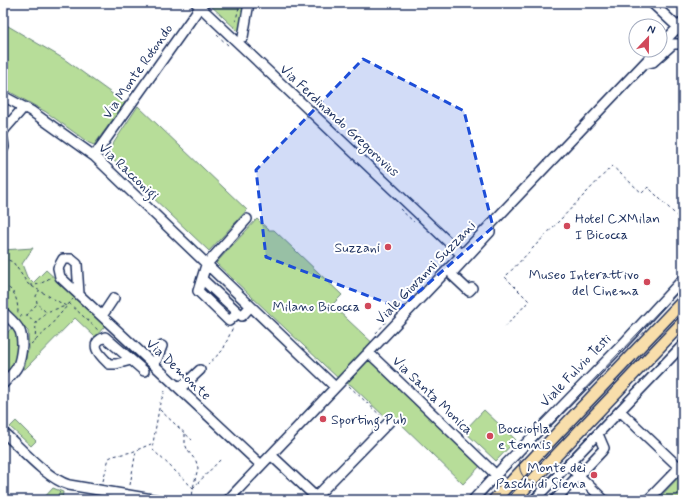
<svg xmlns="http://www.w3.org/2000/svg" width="686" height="503" font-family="Mynerve,sans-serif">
<rect width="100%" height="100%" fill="#fff"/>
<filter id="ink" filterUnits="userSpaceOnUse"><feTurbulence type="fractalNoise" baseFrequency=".025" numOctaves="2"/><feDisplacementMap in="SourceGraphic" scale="8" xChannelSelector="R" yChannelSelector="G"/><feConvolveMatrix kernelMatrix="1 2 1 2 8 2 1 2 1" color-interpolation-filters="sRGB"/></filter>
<g filter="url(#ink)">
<path fill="#b7dd99" stroke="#69867c" d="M208,3H245L239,32Z
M3,23L64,59L125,103L94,145L89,143L46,112L3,88Z
M138,106L247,210L209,251L109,156L107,153Z
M257,219L269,230H274L342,295L332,305L379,349L375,354L482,464L463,484L396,419L386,418L351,385L340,380L216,263Z
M33,248L22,264L27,277L33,283L46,270L106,325L95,337L75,318L25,369H24L26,360V354L29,349L28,331L3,308V250Z
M13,326C19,335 19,356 14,365C12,370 7,374 3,377V372L6,369L3,364V338Z
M484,410L516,440L496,461L464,431Z
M16,421L36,441L31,446L10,427Z
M680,476L683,478V498L681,500H657Z
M53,488L63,492L62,500H42Z"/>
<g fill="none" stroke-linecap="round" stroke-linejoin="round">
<defs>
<path id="minor" d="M196,3L461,254
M652,3L683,32
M243,37L249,3
M660,46L683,22
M645,64L653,62L673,44H683
M3,96L31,111L94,156L335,387
M3,131L24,107
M3,140L4,147L3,149
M94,156L200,7
M202,279L242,316L250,307
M472,288L469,291L453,276L452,273L490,232V225
M79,294L77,264L71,259H63L58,268L60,277L261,465
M3,312C9,318 16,323 20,331C22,336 22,341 22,346C20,367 17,369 3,384
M238,313L229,321L198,291L206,265L247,219
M102,316L114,298
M368,352L492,471L507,487
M131,360L116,364H109C101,356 87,344 105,337L144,371
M152,363L157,359L162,346
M176,386L184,385L200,370
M620,411L683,471
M3,432C21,448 46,478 69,485L158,500
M271,455L319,500
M571,461L582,472L602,451L604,448L598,434
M573,470L604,500
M228,500L657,50
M313,500L389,422
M473,500L505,465L620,347L683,279
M534,500L683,345
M555,500L578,476
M648,500L683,464"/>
<path id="major" d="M494,500L683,301
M514,500L683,322"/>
</defs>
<use href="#minor" stroke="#1b2f5e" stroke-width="12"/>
<use href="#major" stroke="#1b2f5e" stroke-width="14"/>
<path stroke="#1b2f5e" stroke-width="1" stroke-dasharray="3 3" stroke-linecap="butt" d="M234,28L240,3
M217,35L229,46
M400,209L414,222
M3,258L13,262L28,284L66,306L46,312
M30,285C39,286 46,281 52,276
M3,286C16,288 18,303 18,314
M37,303L36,296L39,291
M69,303L99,331
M20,316L27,315L37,304L46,312L36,323L27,315
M505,327L529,301L505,277L612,166L642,193L648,187L683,222
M376,333L387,321
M35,342L36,323
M31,344L44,333L73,299
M207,365L223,350L233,327
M349,386L383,418
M165,391L160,403L152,449L193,488L192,500
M160,410L192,440
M185,434V444L188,451L196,461L198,468L193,488
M103,481L109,458L113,456L132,452L151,444
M130,485L136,451
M193,488L222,458
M55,500L61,490"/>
<use href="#minor" stroke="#fff" stroke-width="9"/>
<use href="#major" stroke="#f8deab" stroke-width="11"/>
<path stroke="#1b2f5e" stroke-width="1" d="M522,456C513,472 529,489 546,480
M479,500L683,286
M528,500L683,337"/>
</g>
</g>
<path fill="#1d4ed8" fill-opacity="0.2" stroke="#1d4ed8" stroke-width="3" stroke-dasharray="8 5" stroke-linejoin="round" d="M363,59L464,111L493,227L400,308L266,257L256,170Z"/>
<g fill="#d1495b" stroke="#fff" stroke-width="1.5">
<circle cx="567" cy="226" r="4"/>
<circle cx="388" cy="247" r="4"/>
<circle cx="647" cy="282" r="4"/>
<circle cx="368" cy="306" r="4"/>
<circle cx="323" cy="419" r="4"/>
<circle cx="490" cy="436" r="4"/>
<circle cx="594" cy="475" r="4"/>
</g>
<g text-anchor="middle" stroke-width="4" stroke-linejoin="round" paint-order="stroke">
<g font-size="14" fill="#1b2f5e" stroke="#fff">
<text transform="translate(137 71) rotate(-55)" y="5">Via Monte Rotondo</text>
<text transform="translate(340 120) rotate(43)" y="5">Via Ferdinando Gregorovius</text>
<text transform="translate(129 171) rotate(43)" y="5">Via Racconigi</text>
<text transform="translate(425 272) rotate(-46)" y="5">Viale Giovanni Suzzani</text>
<text transform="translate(179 369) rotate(43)" y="5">Via Demonte</text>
<text transform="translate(575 370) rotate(-46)" y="5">Viale Fulvio Testi</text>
<text transform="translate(433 395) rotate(44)" y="5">Via Santa Monica</text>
</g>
<g font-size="14" fill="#1b2f5e" stroke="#fff" text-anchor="end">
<text x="575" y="223" text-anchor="start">Hotel CXMilan<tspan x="575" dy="16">I Bicocca</tspan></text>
<text x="380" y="252">Suzzani</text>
<text x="639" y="279">Museo Interattivo<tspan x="639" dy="16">del Cinema</tspan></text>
<text x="360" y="311">Milano Bicocca</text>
<text x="331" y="424" text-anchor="start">Sporting Pub</text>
<text x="498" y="433" text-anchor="start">Bocciofila<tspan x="498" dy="16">e tennis</tspan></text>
<text x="586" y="472">Monte dei<tspan x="586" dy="16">Paschi di Siena</tspan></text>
</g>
</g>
<rect width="686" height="503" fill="none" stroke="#fff" stroke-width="16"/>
<rect x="8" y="8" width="670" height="487" fill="none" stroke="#1b2f5e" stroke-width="1.5" filter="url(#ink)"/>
<g transform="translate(648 38) rotate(22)"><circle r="19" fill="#ffffff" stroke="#a4acbf"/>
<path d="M0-3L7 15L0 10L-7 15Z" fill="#d1495b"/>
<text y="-6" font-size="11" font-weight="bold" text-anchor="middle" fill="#1b2f5e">N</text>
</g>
</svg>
